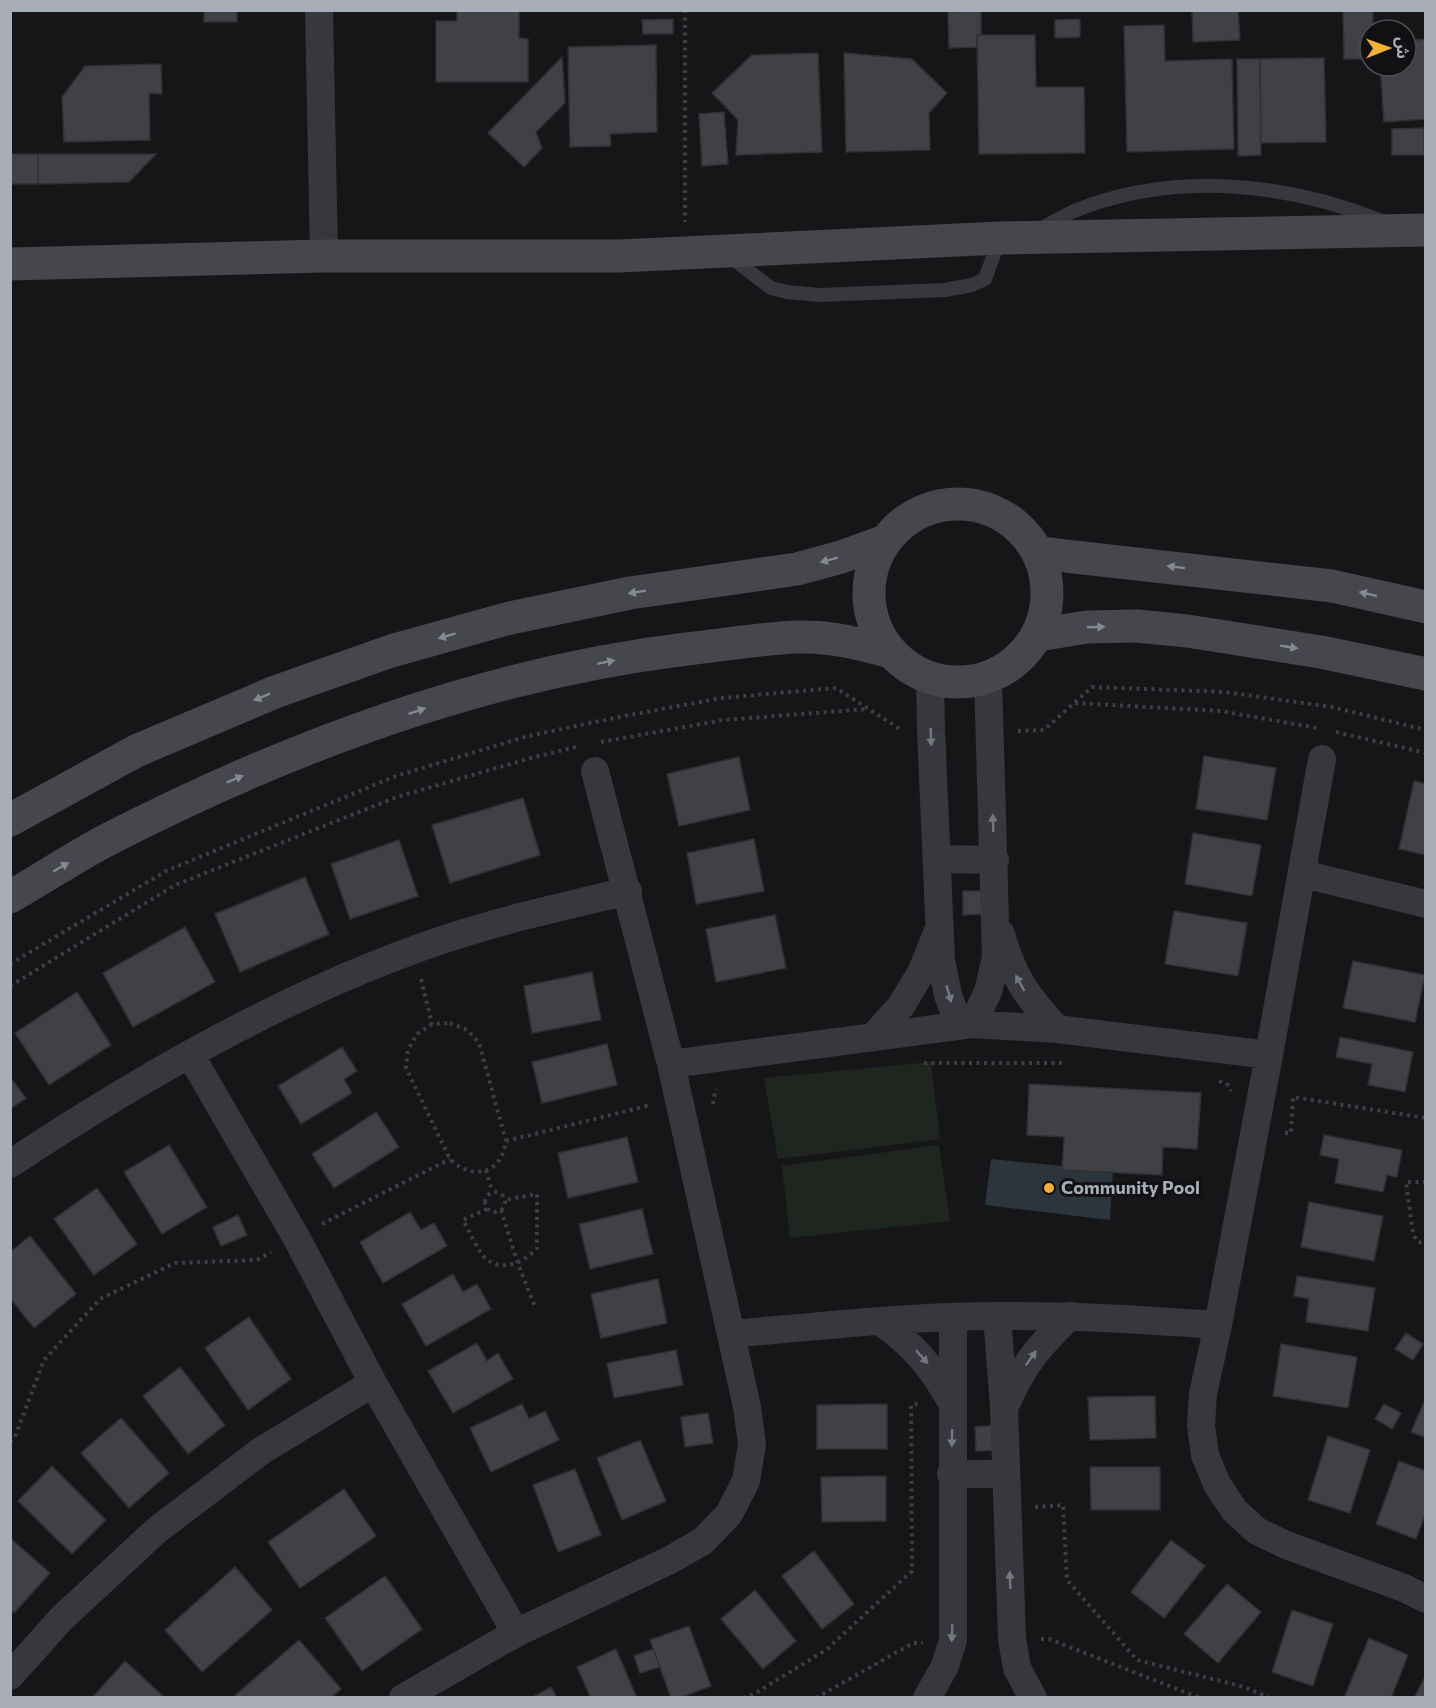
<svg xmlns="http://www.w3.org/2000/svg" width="1436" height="1708" font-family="Commissioner,'Noto Sans Arabic',sans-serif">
<rect width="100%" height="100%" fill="#161618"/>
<path fill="#1e261f" d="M931,1062L940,1139L778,1159L764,1078Z
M939,1145L950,1221L790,1238L782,1166Z"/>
<path fill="#2c353c" d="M991,1159L1113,1171L1110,1220L985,1205Z"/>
<path fill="#404145" stroke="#303034" stroke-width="1.5" d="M204,10H237V22H204Z
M457,10H519V38L528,39V82H436V21H457Z
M1192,10H1238L1240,40L1193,42Z
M1343,10H1373V30H1370V59H1344Z
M981,11V35H977V47L949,48L948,12Z
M673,19V34H643L642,20Z
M1080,19V37L1055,38V20Z
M1164,25L1165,61L1232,59L1234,149L1127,152L1124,26Z
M977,35H1035L1036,87H1084L1085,153L979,154Z
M1426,39V119L1384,122L1380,66H1406V41Z
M656,45L657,132L610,134L611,146L570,147L568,47Z
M818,53L822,152L736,155L738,120L712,93L752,55Z
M844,53L912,59L947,93L929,113L930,150L846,152Z
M562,57L565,103L536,132L542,148L524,167L488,133Z
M1324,58L1326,142L1261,143L1260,59Z
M1237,59H1260L1261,155L1238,156Z
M161,64L162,94L149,93L150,140L64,142L62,97L85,66Z
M724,112L728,164L702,166L699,114Z
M1424,128V155H1392V129Z
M10,154H38V184H10Z
M38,154H156L129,182L38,184Z
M1204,756L1276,768L1267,820L1196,809Z
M739,757L750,810L679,826L667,774Z
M1414,781L1426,784V855L1399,849Z
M523,798L540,855L450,883L432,825Z
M1193,833L1261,845L1252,896L1185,884Z
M754,839L764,891L696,904L687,853Z
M399,840L418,896L350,919L331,864Z
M305,877L329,934L240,972L215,914Z
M963,891H986V914L963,915Z
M1174,911L1247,923L1238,976L1165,964Z
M775,915L786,968L716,982L706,929Z
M185,927L215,982L133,1027L103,973Z
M1353,961L1425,975L1415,1022L1343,1008Z
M592,972L601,1020L532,1033L524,986Z
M77,992L111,1045L49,1085L15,1033Z
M1340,1037L1413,1052L1405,1092L1368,1085L1372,1064L1336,1057Z
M607,1044L617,1085L542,1103L532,1062Z
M342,1047L357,1071L344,1079L352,1093L301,1124L278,1086Z
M10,1077L26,1098L10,1109Z
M1029,1084L1201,1093L1197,1149L1163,1147L1162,1175L1062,1170L1064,1137L1027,1135Z
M376,1112L399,1147L334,1188L312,1154Z
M1324,1135L1402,1150L1397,1177L1387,1175L1383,1192L1335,1183L1339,1159L1320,1155Z
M627,1137L638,1182L568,1198L558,1153Z
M169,1145L207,1207L162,1234L124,1172Z
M97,1188L137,1244L94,1275L54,1219Z
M1309,1202L1383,1216L1374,1261L1301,1247Z
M642,1209L653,1254L590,1269L579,1224Z
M410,1212L421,1230L434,1223L447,1246L383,1283L360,1242Z
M238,1215L247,1235L221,1246L213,1227Z
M30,1236L76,1294L34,1328L10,1298V1252Z
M453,1274L463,1292L477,1284L491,1309L426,1346L402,1304Z
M1297,1276L1375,1288L1368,1331L1306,1322L1309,1299L1294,1296Z
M658,1279L667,1323L601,1338L591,1294Z
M249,1317L291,1379L248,1410L205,1348Z
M1406,1333L1423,1344L1413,1360L1395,1349Z
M477,1343L487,1361L498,1353L513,1379L453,1413L428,1371Z
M1281,1344L1357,1357L1348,1408L1273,1396Z
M676,1350L683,1385L614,1398L607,1363Z
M180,1367L225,1425L188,1454L143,1396Z
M1155,1396L1156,1438L1090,1440L1088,1397Z
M1424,1402L1426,1403V1438L1411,1432Z
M522,1404L529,1419L545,1411L559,1440L491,1472L470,1428Z
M887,1404V1449H817V1405Z
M1384,1404L1401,1413L1392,1429L1375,1419Z
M708,1413L713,1443L685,1447L681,1417Z
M121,1418L169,1473L129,1508L81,1453Z
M998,1425L999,1450L976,1451L975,1427Z
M1328,1436L1370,1450L1350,1513L1308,1500Z
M640,1440L666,1501L622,1520L597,1458Z
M1399,1461L1426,1471V1512L1416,1539L1376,1524Z
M52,1466L106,1520L72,1554L18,1501Z
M1090,1467H1160V1510H1091Z
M575,1469L601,1535L558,1552L533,1485Z
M886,1476V1521L822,1522L821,1477Z
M344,1489L376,1536L300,1588L268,1542Z
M10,1538L50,1573L14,1613L10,1610Z
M1171,1540L1205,1566L1164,1618L1131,1592Z
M814,1551L854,1604L822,1629L782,1576Z
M235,1567L272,1610L202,1672L165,1630Z
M385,1576L422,1629L362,1671L325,1618Z
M1227,1584L1261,1612L1218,1663L1184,1634Z
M755,1590L796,1641L763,1669L721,1619Z
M1292,1610L1333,1624L1313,1686L1272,1672Z
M689,1626L711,1686L679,1698H671L650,1640Z
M1369,1638L1408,1655L1391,1698H1344Z
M299,1640L341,1689L331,1698H232Z
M616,1649L637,1698H591L577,1667Z
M653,1649L660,1667L640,1673L634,1656Z
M125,1661L165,1698H92Z
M1426,1675V1698H1414Z
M551,1687L557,1698H531Z"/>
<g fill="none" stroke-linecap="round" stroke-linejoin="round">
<path stroke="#3d3f44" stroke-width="4" stroke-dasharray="3 4.5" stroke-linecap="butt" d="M685,10V222
M1075,703L1220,711L1317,728
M1018,731L1044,730L1092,687L1225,692L1332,707L1426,730
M1336,732L1426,753
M601,742L724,720L867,709
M10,964L166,871L396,776L528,736L624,716L722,698L836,688L903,731
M421,979L432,1024
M10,986L175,885L397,797L531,758L576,747
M450,1023L467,1030L479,1043L506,1141C502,1173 473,1182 450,1159L406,1068L408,1050L417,1034L432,1024Z
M924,1063H1063
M1219,1081L1228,1085L1231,1091
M713,1104L715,1092L717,1089
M1285,1133H1291L1293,1097L1426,1118
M506,1141L647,1106L648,1107
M486,1170L492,1191
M1426,1182H1406L1413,1234L1417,1241L1426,1245
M485 1202a10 10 0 1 1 20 0a10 10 0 1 1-20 0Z
M487,1209L463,1220C469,1230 477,1250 485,1258C502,1273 525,1262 537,1248V1194L505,1200
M501,1210L518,1264L536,1309
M322,1224L450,1159
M10,1442L15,1437L44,1360L100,1299L175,1263L257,1260L271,1252
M1035,1507L1063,1505L1067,1580L1137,1660L1244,1687L1270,1698
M1041,1639H1049L1200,1698
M743,1698L754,1694L826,1650L912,1571L911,1405L918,1404
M816,1698L913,1643H923"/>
<path stroke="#37383d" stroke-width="14" d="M1042,228C1052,223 1063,216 1074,211C1174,171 1284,182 1382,221
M728,255L771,288L787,292L820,295L945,290L972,285L985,279L1000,238"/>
<path stroke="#37383d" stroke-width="28" d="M319,10L324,256
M930,678L931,730L941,960L948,995L959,1025
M1322,759L1269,1055L1218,1325L1203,1394L1201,1425L1205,1455L1217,1484L1234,1510L1257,1531L1286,1545L1404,1588L1426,1599
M937,859L995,860
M1303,874L1426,904
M1001,934C1013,978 1027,996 1057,1029
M972,1024L988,992L996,957L988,678
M873,1037L901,1006L922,971L937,933
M191,1056L296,1237L373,1383L516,1633
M671,1064L972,1024L1057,1029L1269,1055
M10,1164C143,1076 289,992 439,941C501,920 564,906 628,891
M997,1316L1004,1407L1012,1639L1017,1668L1033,1698
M880,1321C915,1347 929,1363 951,1401
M732,1334C821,1326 910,1316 1000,1316C1073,1315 1145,1320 1218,1325
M1005,1406C1023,1365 1038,1347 1070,1316
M951,1474H1006
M10,1676L62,1618L157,1530L261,1451L373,1383
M403,1698L516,1633L670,1560L703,1541L729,1514L746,1481L752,1444L747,1407L671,1064L595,771
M927,1698L945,1666L953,1640V1317"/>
<path stroke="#45474d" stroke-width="33" d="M10,264L324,256H619L1000,238L1426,230
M869 593a89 89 0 1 1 178 0a89 89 0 1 1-178 0Z
M1039,553L1332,586L1426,607
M1038,635L1087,627L1137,626L1187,631L1321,652L1426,674
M10,820L136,751L275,692L391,651L510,618L630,593L797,569L841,557L885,541
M10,897C41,879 72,859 103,842C283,749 485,673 687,649C724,645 762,638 799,637C830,636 861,644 891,652"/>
</g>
<defs><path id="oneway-solid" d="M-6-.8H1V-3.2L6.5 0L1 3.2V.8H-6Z" transform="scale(1.5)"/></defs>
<g fill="#858993">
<use href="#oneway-solid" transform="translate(829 560) rotate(165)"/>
<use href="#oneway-solid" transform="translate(1176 567) rotate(-173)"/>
<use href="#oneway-solid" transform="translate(637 592) rotate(171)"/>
<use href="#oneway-solid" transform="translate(1368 594) rotate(-167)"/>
<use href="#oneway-solid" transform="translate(1096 627) rotate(-2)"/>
<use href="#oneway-solid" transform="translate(447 636) rotate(164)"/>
<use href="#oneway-solid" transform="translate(1289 647) rotate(9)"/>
<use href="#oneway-solid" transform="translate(606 662) rotate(-12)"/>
<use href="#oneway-solid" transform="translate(262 697) rotate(157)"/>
<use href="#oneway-solid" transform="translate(417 711) rotate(-19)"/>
<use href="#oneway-solid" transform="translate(235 779) rotate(-23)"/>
<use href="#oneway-solid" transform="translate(61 867) rotate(-30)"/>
</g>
<g fill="#757881">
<use href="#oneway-solid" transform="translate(931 737) rotate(88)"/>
<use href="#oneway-solid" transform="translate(993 823) rotate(-92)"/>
<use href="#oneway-solid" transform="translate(1020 983) rotate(-119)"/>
<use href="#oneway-solid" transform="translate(949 994) rotate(74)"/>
<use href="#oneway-solid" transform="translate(922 1357) rotate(48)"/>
<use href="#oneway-solid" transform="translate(1031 1358) rotate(-54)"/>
<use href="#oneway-solid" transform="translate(952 1438) rotate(91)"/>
<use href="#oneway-solid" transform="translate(1010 1580) rotate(-92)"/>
<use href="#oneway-solid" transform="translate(952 1633) rotate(92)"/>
</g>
<circle fill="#f2b134" stroke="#111113" stroke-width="2" cx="1049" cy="1188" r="6"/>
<g text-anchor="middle" stroke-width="6" stroke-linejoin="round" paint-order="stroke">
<g font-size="18" font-weight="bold" fill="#a8adb8" stroke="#111113" text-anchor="start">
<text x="1061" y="1194">Community Pool</text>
</g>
</g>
<rect width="1436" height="1708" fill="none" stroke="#a8adb8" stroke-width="24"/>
<g transform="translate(1388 48) rotate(89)"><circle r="28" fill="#111113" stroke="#4d4f55" stroke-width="1.5"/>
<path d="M0-4.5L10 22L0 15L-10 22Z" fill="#f2b134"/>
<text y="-9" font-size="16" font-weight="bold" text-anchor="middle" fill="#a8adb8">ش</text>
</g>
</svg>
